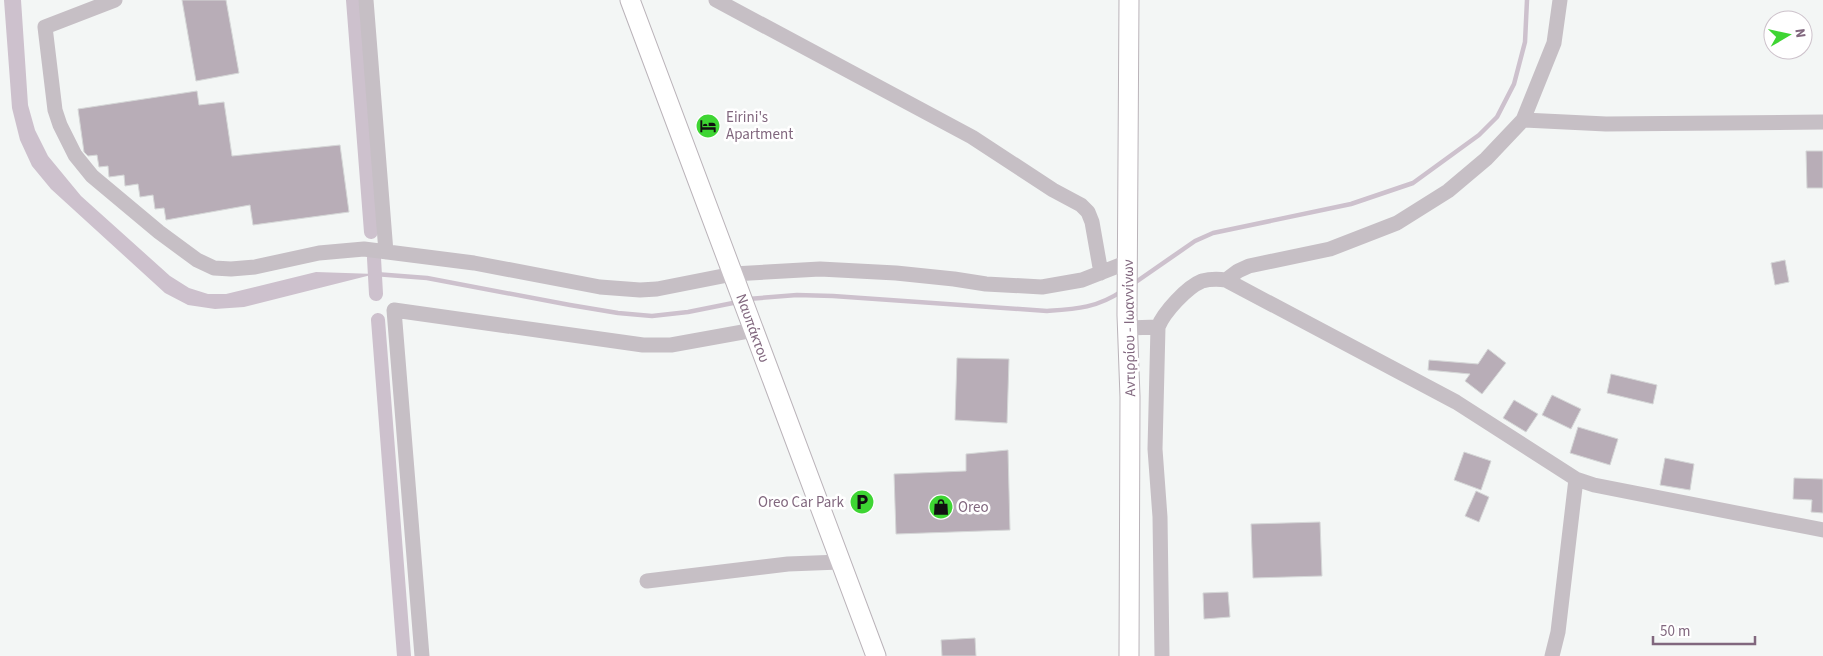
<svg xmlns="http://www.w3.org/2000/svg" width="1823" height="656" font-family="'Source Sans 3',sans-serif">
<rect width="100%" height="100%" fill="#f3f6f5"/>
<path fill="#cdc1cd" d="M4,0H21L28,105L35,130L48,156L81,196L170,276L189,288L208,294H226L316,272L375,274L244,307L215,309L188,305L165,293L51,189L32,166L20,140L12,108Z"/>
<g fill="none" stroke-linecap="round" stroke-linejoin="round">
<path stroke="#cdc1cd" stroke-width="4.5" d="M375,274L427,278L570,305L618,313L652,316L688,312L738,302
M1133,284L1195,241L1213,233L1351,204L1413,183L1479,135L1497,117L1514,84L1525,42L1527,0
M748,299L797,295L833,296L1047,311C1076,309 1097,308 1122,291"/>
<path stroke="#cdc1cd" stroke-width="14" d="M353,0L371,232
M374,258L376,294
M378,320L404,656"/>
</g>
<path fill="#b8adb7" stroke="#d5d7d7" d="M182,0H226L239,73L196,81Z
M197,91L199,105L224,102L232,156L340,145L349,212L253,225L250,205L166,220L164,208L155,209L153,195L140,197L138,184L125,186L124,175L109,177L108,166L99,167L97,155L88,156L84,152L78,109Z
M1806,151H1823V188H1807Z
M1785,260L1789,282L1775,285L1771,263Z
M1488,349L1506,363L1482,394L1465,381L1470,374L1428,370L1429,360L1478,364Z
M957,358L1009,359L1007,423L955,420Z
M1611,374L1657,385L1653,404L1607,393Z
M1552,395L1581,409L1571,429L1542,415Z
M1514,400L1538,414L1526,432L1503,418Z
M1578,427L1618,439L1610,465L1570,453Z
M1008,450L1010,530L896,534L894,474L966,471V454Z
M1464,452L1491,461L1481,490L1454,480Z
M1665,458L1694,464L1690,490L1660,485Z
M1794,478L1823,479V513L1811,512L1812,500L1793,499Z
M1476,491L1489,497L1479,522L1465,516Z
M1320,522L1322,576L1253,578L1251,524Z
M1228,592L1230,617L1204,619L1203,593Z
M975,638L976,656H942L941,640Z"/>
<g fill="none" stroke-linecap="round" stroke-linejoin="round">
<defs>
<path id="major" d="M630,0L876,656
M1129,656L1130,397L1127,315L1129,0"/>
</defs>
<use href="#major" stroke="#bab3b9" stroke-width="21"/>
<path stroke="#c6bfc5" stroke-width="15" d="M115,0L45,27L55,110L60,125L75,155L92,176L159,232L197,260L214,268L231,269L255,267L319,253L364,249L474,263L600,287L640,290L657,289L733,274L820,269L896,273L954,279L986,284L1042,287L1082,280L1128,262
M366,0L386,252
M716,0L972,137L1053,190L1081,205L1088,212L1092,222L1101,273
M1523,120L1606,124L1823,122
M1226,280L1238,271L1249,266L1330,249L1397,223L1448,191L1486,159L1523,120L1554,43L1560,0
M1127,328L1158,327
M647,581L788,564L840,562
M422,656L394,310L643,345H671L754,330
M1162,656L1160,517L1155,449L1158,327C1164,312 1187,287 1202,281C1210,279 1218,279 1226,280L1456,402L1576,479L1594,485L1823,530
M1552,656L1558,632L1576,479"/>
<use href="#major" stroke="#fff" stroke-width="19"/>
</g>
<defs>
<symbol id="hotel-disc" viewBox="-11 -11 22 22"><circle r="9.5" fill="#3ed533" stroke="#fff"/><path d="M-6-4.5h1.5V1H6V5H4.5V3h-9V5H-6ZM-4 0a1.8 1.8 0 1 1 3.6 0ZM.5 0V-2.5h3Q6-2.5 6 0Z" fill="#111"/></symbol>
<symbol id="parking-disc" viewBox="-11 -11 22 22"><circle r="9.5" fill="#3ed533" stroke="#fff"/><path d="M-3.5-5.5H1a3.5 3.5 0 0 1 0 7H-1V5.5H-3.5ZM-1-3.4V-.6H.8a1.4 1.4 0 0 0 0-2.8Z" fill="#111"/></symbol>
<symbol id="shop-disc" viewBox="-11 -11 22 22"><circle r="9.5" fill="#3ed533" stroke="#fff"/><path d="M-5-2.5h2.3a2.7 3.5 0 0 1 5.4 0H5L5.5 6h-11ZM-1.5-2.5h3a1.5 2.3 0 0 0-3 0Z" fill="#111"/></symbol>
</defs>
<g fill-rule="evenodd">
<use href="#hotel-disc" x="694" y="112" width="28" height="28"/>
<use href="#parking-disc" x="848" y="488" width="28" height="28"/>
<use href="#shop-disc" x="927" y="493" width="28" height="28"/>
</g>
<g text-anchor="middle" stroke-width="5" stroke-linejoin="round" paint-order="stroke">
<g font-size="15" fill="#81677e" stroke="#fff" text-anchor="start">
<text x="726" y="122">Eirini's<tspan x="726" dy="17">Apartment</tspan></text>
<text x="844" y="507" text-anchor="end">Oreo Car Park</text>
<text x="958" y="512">Oreo</text>
</g>
<g font-size="15" fill="#81677e" stroke="#fff">
<text transform="translate(753 328) rotate(70)" y="5">Ναυπάκτου</text>
<text transform="translate(1129 328) rotate(-91)" y="5">Αντιρρίου - Ιωαννίνων</text>
</g>
</g>
<g transform="translate(1788 35) rotate(81)"><circle r="24" fill="#ffffff" stroke="#cdc2cb"/>
<path d="M0-4L9 19L0 12L-9 19Z" fill="#3ed533"/>
<text y="-8" font-size="14" font-weight="bold" text-anchor="middle" fill="#81677e">N</text>
</g>
<path d="M1653 636v8h102v-8" fill="none" stroke="#81677e" stroke-width="2.5"/>
<text x="1660" y="636" font-size="15" fill="#81677e" stroke="#ffffff" stroke-width="4" paint-order="stroke">50 m</text>
</svg>
